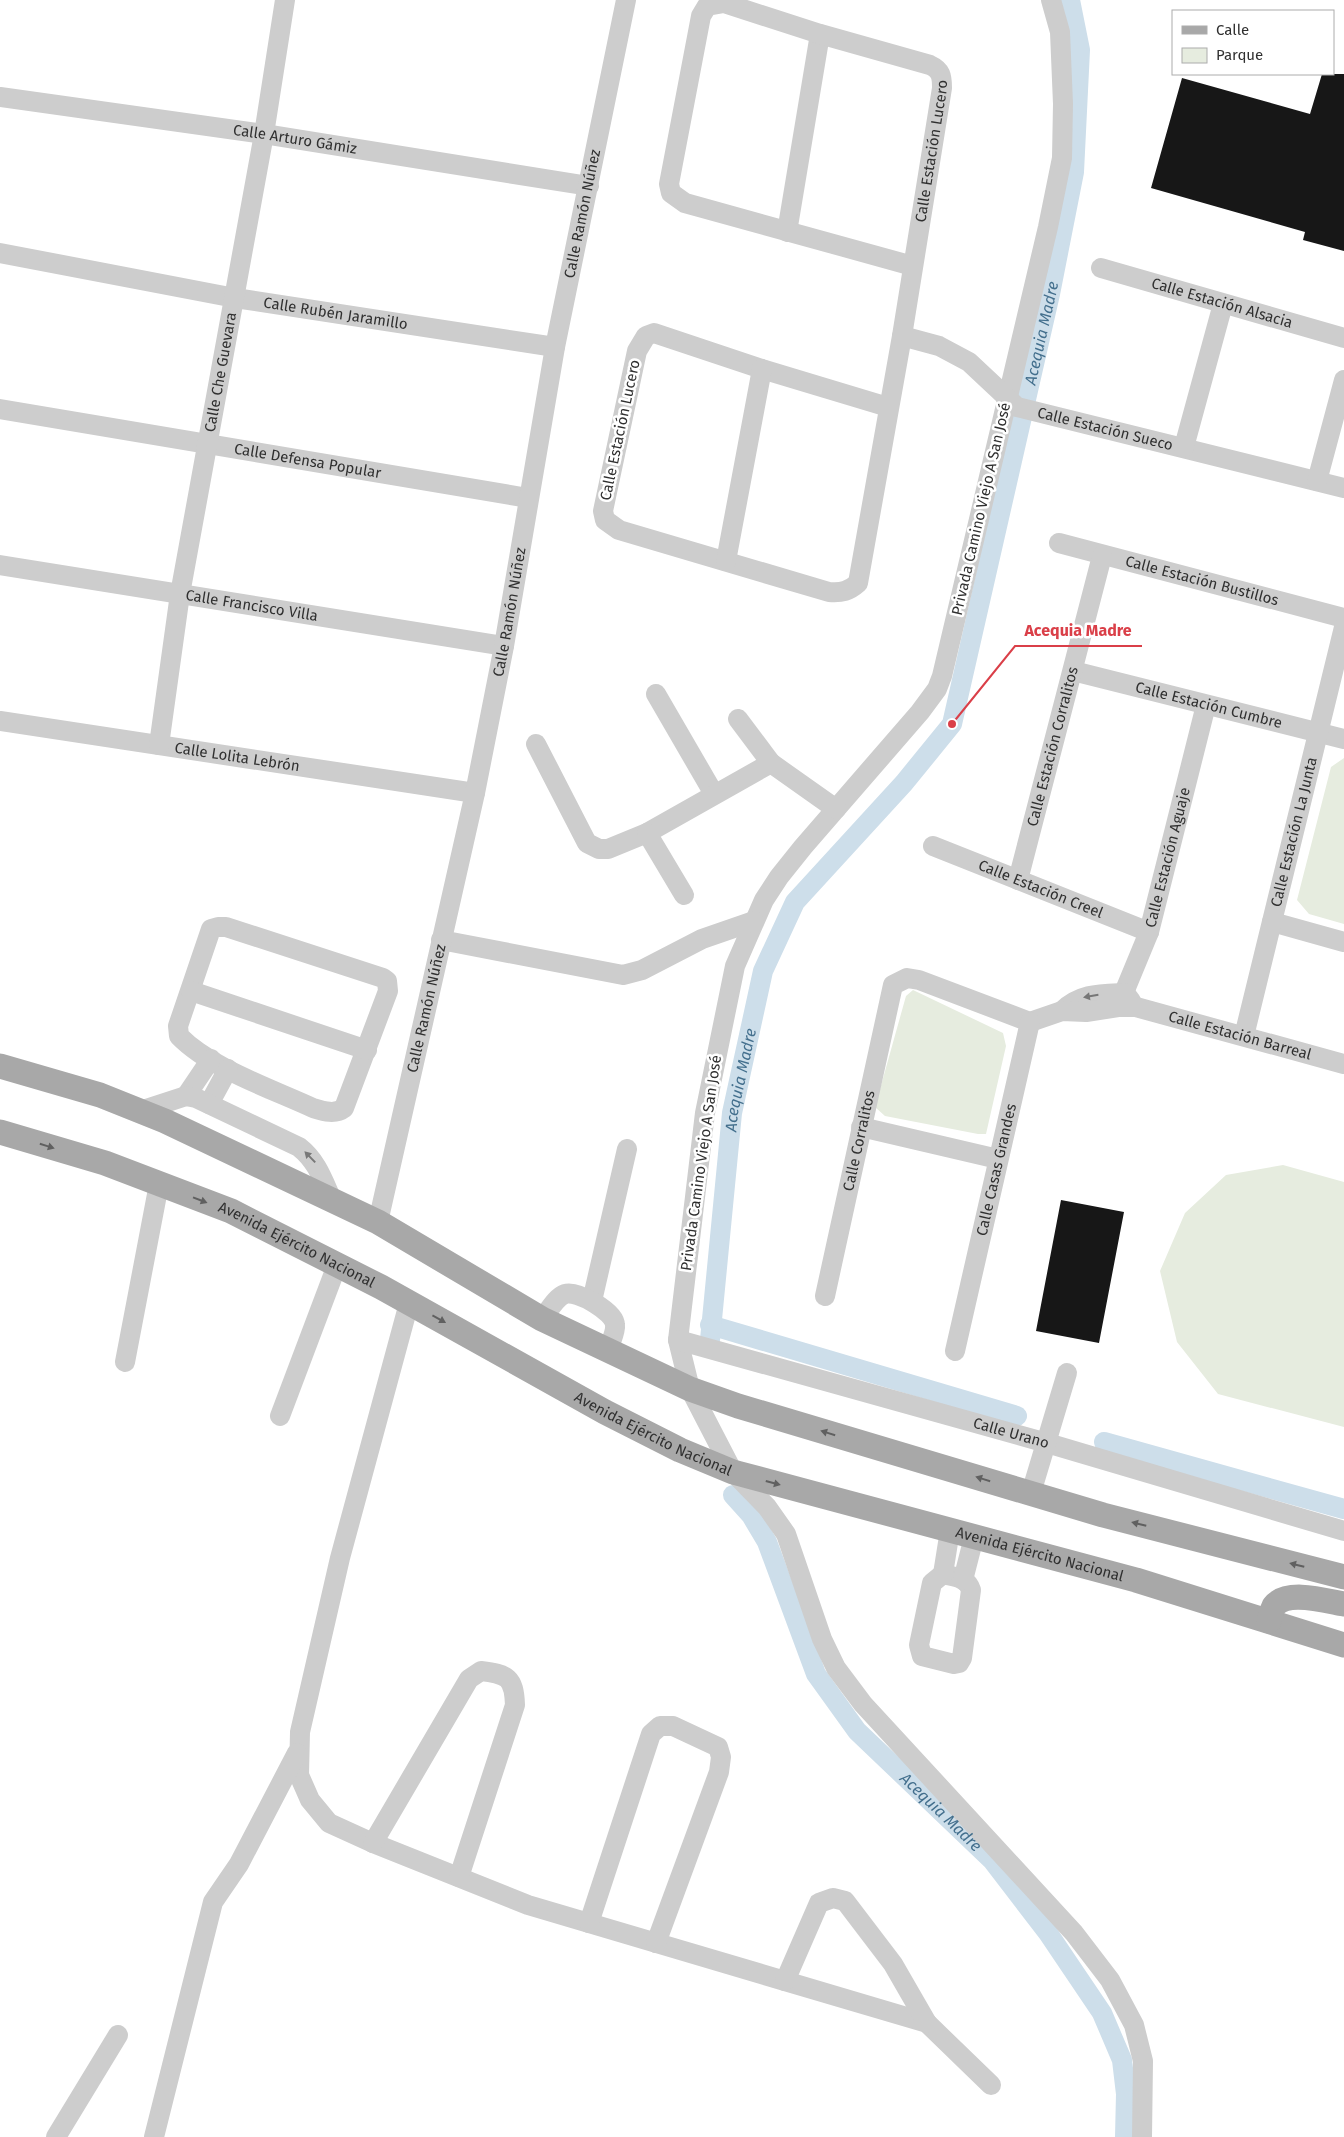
<svg xmlns="http://www.w3.org/2000/svg" width="1344" height="2137" font-family="'Fira Sans',sans-serif">
<rect width="100%" height="100%" fill="#fff"/>
<path fill="#e6ecdf" d="M1344,758V924L1309,914L1297,900L1331,767Z
M913,990L1003,1033L1006,1046L986,1134H978L885,1116L875,1107L906,996Z
M1283,1165L1344,1182V1427L1218,1394L1177,1342L1160,1271L1185,1213L1226,1175Z"/>
<g fill="none" stroke-linecap="round" stroke-linejoin="round">
<g stroke="#cddeea" stroke-width="20">
<path d="M710,1325L1017,1416"/>
<path id="s1" d="M710,1340L732,1113L763,971L795,902L904,783L952,724L1050,294L1074,172L1080,50L1070,0"/>
<path d="M1104,1442L1344,1509"/>
<path id="s2" d="M733,1495L751,1515L767,1542L816,1674L857,1731L992,1860L1048,1933L1102,2013L1122,2060L1126,2094L1125,2137"/>
</g>
</g>
<path fill="#171717" d="M1322,74H1344V251L1303,240L1305,232L1151,188L1182,78L1310,114Z
M1061,1200L1124,1212L1099,1343L1036,1331Z"/>
<g fill="none" stroke-linecap="round" stroke-linejoin="round">
<g stroke="#cdcdcd" stroke-width="20">
<path d="M1051,0L1060,32L1063,104L1062,158L1048,227L942,676L937,689L920,712L803,847L779,877L764,900L735,966L705,1113L678,1340L690,1389L733,1472L767,1507L786,1534L822,1639L836,1668L863,1704L1074,1933L1110,1980L1134,2025L1143,2061L1142,2137"/>
<path id="s3" d="M0,97L264,134L589,186"/>
<path d="M787,232L820,34"/>
<path id="s4" d="M0,253L235,298L555,347"/>
<path id="s5" d="M1101,268L1344,338"/>
<path id="s6" d="M902,336L939,346L969,362L1017,407L1344,488"/>
<path id="s7" d="M888,407L762,369L654,333L646,336L637,351L603,511L605,520L619,530L829,592C842,593 849,591 858,583L902,336L942,88C942,76 941,70 930,65L820,34L724,3L707,6L701,16L669,184L671,193L685,203L913,266"/>
<path id="s8" d="M0,409L528,498"/>
<path d="M1184,447L1223,304"/>
<path d="M1317,481L1344,380"/>
<path id="s9" d="M1059,543L1344,618"/>
<path d="M726,561L762,369"/>
<path id="s10" d="M0,565L504,646"/>
<path id="s11" d="M1073,671L1344,739"/>
<path d="M656,694L714,794"/>
<path d="M738,719L771,763"/>
<path id="s12" d="M0,721L475,793"/>
<path d="M536,744L587,843L599,849H608L647,833L771,763L836,809"/>
<path id="s13" d="M159,745L180,594L264,134L285,0"/>
<path d="M647,833L684,895"/>
<path id="s14" d="M933,846L1149,932"/>
<path id="s15" d="M1018,880L1102,556"/>
<path d="M1272,922L1344,942"/>
<path d="M218,927H226L383,978L387,981L388,991L344,1108C335,1115 323,1111 313,1108C272,1089 210,1068 179,1036L178,1026L211,929Z"/>
<path d="M441,940L623,975L642,970L702,939L754,921"/>
<path d="M191,991L367,1050"/>
<path id="s16" d="M1118,1007L1149,932L1206,705"/>
<path d="M1062,1011C1080,993 1101,994 1125,993L1131,1001"/>
<path id="s17" d="M1030,1022L1062,1011L1086,1012L1118,1007H1136L1344,1064"/>
<path id="s18" d="M1244,1036L1344,627"/>
<path d="M186,1096L211,1059"/>
<path d="M209,1104L228,1069"/>
<path d="M140,1111L186,1096L196,1098L299,1147C317,1161 323,1180 332,1200"/>
<path d="M861,1127L998,1159"/>
<path id="s19" d="M378,1222L475,793L504,646L555,347L626,0"/>
<path id="s20" d="M825,1296L893,985L907,978L919,980L1030,1022"/>
<path d="M592,1301L627,1149"/>
<path d="M409,1303L340,1558L300,1732L299,1775L310,1800L329,1823L373,1843L528,1905L927,2023L991,2085"/>
<path d="M542,1319C548,1312 556,1297 565,1294C577,1290 615,1312 615,1325C616,1332 610,1343 608,1351"/>
<path id="s21" d="M678,1340L1047,1443L1344,1531"/>
<path id="s22" d="M955,1351L1030,1022"/>
<path d="M125,1362L159,1184"/>
<path d="M280,1416L337,1265"/>
<path d="M1031,1493L1067,1373"/>
<path d="M943,1574C954,1577 967,1577 971,1590L962,1658L959,1663L954,1664L922,1656L919,1645L932,1583Z"/>
<path d="M943,1574L950,1530"/>
<path d="M963,1580L974,1537"/>
<path d="M373,1843L469,1679L481,1671C507,1674 514,1677 515,1705L459,1877"/>
<path d="M589,1923L651,1734L660,1726H673L718,1747L721,1757L719,1772L656,1943"/>
<path d="M785,1981L819,1903L833,1898L845,1901L893,1964L927,2023"/>
<path d="M56,2137L118,2035"/>
<path d="M154,2137L213,1902L239,1864L297,1753"/>
</g>
<g stroke="#a8a8a8" stroke-width="25">
<path d="M0,1066L100,1095L165,1121L378,1222L542,1319L690,1389L738,1406L1103,1515L1344,1577"/>
<path id="s23" d="M0,1132L105,1163L231,1211L381,1287L605,1412L680,1450L733,1472L1136,1580L1344,1645"/>
<path d="M1269,1621C1270,1616 1272,1610 1274,1606C1287,1589 1327,1601 1344,1604"/>
</g>
</g>
<defs><path id="oneway-solid" d="M-6-.8H1V-3.2L6.5 0L1 3.2V.8H-6Z" transform="scale(1.25)"/></defs>
<g fill="#777">
<use href="#oneway-solid" transform="translate(1091 996) rotate(170)"/>
<use href="#oneway-solid" transform="translate(310 1157) rotate(-134)"/>
</g>
<g fill="#606060">
<use href="#oneway-solid" transform="translate(47 1146) rotate(17)"/>
<use href="#oneway-solid" transform="translate(200 1200) rotate(21)"/>
<use href="#oneway-solid" transform="translate(439 1319) rotate(29)"/>
<use href="#oneway-solid" transform="translate(828 1433) rotate(-163)"/>
<use href="#oneway-solid" transform="translate(983 1479) rotate(-163)"/>
<use href="#oneway-solid" transform="translate(773 1483) rotate(15)"/>
<use href="#oneway-solid" transform="translate(1139 1524) rotate(-166)"/>
<use href="#oneway-solid" transform="translate(1297 1565) rotate(-166)"/>
</g>
<g text-anchor="middle" stroke-width="5" stroke-linejoin="round" paint-order="stroke">
<g font-size="15" fill="#303030" stroke="#fff">
<text dy="5" stroke="none"><textPath href="#s3" startOffset="298">Calle Arturo Gámiz</textPath></text>
<text dy="5" stroke="none"><textPath href="#s7" startOffset="1150">Calle Estación Lucero</textPath></text>
<text dy="5" stroke="none"><textPath href="#s19" startOffset="1029">Calle Ramón Núñez</textPath></text>
<text dy="5" stroke="none"><textPath href="#s5" startOffset="126">Calle Estación Alsacia</textPath></text>
<text dy="5" stroke="none"><textPath href="#s4" startOffset="341">Calle Rubén Jaramillo</textPath></text>
<text dy="5" stroke="none"><textPath href="#s13" startOffset="378">Calle Che Guevara</textPath></text>
<text dy="5" stroke="none"><textPath href="#s6" startOffset="229">Calle Estación Sueco</textPath></text>
<text transform="translate(620 430) rotate(-78)" y="5">Calle Estación Lucero</text>
<text dy="5" stroke="none"><textPath href="#s8" startOffset="312">Calle Defensa Popular</textPath></text>
<text transform="translate(981 509) rotate(-77)" y="5">Privada Camino Viejo A San José</text>
<text dy="5" stroke="none"><textPath href="#s9" startOffset="148">Calle Estación Bustillos</textPath></text>
<text dy="5" stroke="none"><textPath href="#s10" startOffset="255">Calle Francisco Villa</textPath></text>
<text dy="5" stroke="none"><textPath href="#s19" startOffset="624">Calle Ramón Núñez</textPath></text>
<text dy="5" stroke="none"><textPath href="#s11" startOffset="140">Calle Estación Cumbre</textPath></text>
<text dy="5" stroke="none"><textPath href="#s15" startOffset="138">Calle Estación Corralitos</textPath></text>
<text dy="5" stroke="none"><textPath href="#s12" startOffset="240">Calle Lolita Lebrón</textPath></text>
<text dy="5" stroke="none"><textPath href="#s18" startOffset="210">Calle Estación La Junta</textPath></text>
<text dy="5" stroke="none"><textPath href="#s16" startOffset="158">Calle Estación Aguaje</textPath></text>
<text dy="5" stroke="none"><textPath href="#s14" startOffset="116">Calle Estación Creel</textPath></text>
<text dy="5" stroke="none"><textPath href="#s19" startOffset="219">Calle Ramón Núñez</textPath></text>
<text dy="5" stroke="none"><textPath href="#s17" startOffset="216">Calle Estación Barreal</textPath></text>
<text dy="5" stroke="none"><textPath href="#s20" startOffset="159">Calle Corralitos</textPath></text>
<text transform="translate(701 1163) rotate(-82)" y="5">Privada Camino Viejo A San José</text>
<text dy="5" stroke="none"><textPath href="#s22" startOffset="186">Calle Casas Grandes</textPath></text>
<text dy="5" stroke="none"><textPath href="#s23" startOffset="318">Avenida Ejército Nacional</textPath></text>
<text dy="5" stroke="none"><textPath href="#s23" startOffset="722">Avenida Ejército Nacional</textPath></text>
<text dy="5" stroke="none"><textPath href="#s21" startOffset="346">Calle Urano</textPath></text>
<text dy="5" stroke="none"><textPath href="#s23" startOffset="1128">Avenida Ejército Nacional</textPath></text>
</g>
<g font-size="16" font-style="italic" fill="#436f8d" stroke="#fff">
<text dy="6" stroke="none"><textPath href="#s1" startOffset="1088">Acequia Madre</textPath></text>
<text dy="6" stroke="none"><textPath href="#s1" startOffset="262">Acequia Madre</textPath></text>
<text dy="6" stroke="none"><textPath href="#s2" startOffset="386">Acequia Madre</textPath></text>
</g>
</g>
<path fill="none" stroke="#da3f48" stroke-width="2" d="M952 724L1015 646H1142"/>
<circle fill="#da3f48" stroke="#fff" stroke-width="2" cx="952" cy="724" r="5"/>
<g font-size="16" text-anchor="middle" font-weight="bold" fill="#da3f48" stroke="#fff" stroke-width="5" stroke-linejoin="round" paint-order="stroke">
<text x="1078" y="636">Acequia Madre</text>
</g>
<rect x="1172" y="10" width="162" height="65" fill="#ffffff" stroke="#acacac"/>
<rect x="1182" y="26" width="25" height="8" fill="#a8a8a8" stroke="#acacac"/>
<text x="1216" y="35" font-size="15" fill="#303030">Calle</text>
<rect x="1182" y="48" width="25" height="15" fill="#e6ecdf" stroke="#acacac"/>
<text x="1216" y="60" font-size="15" fill="#303030">Parque</text>
</svg>
